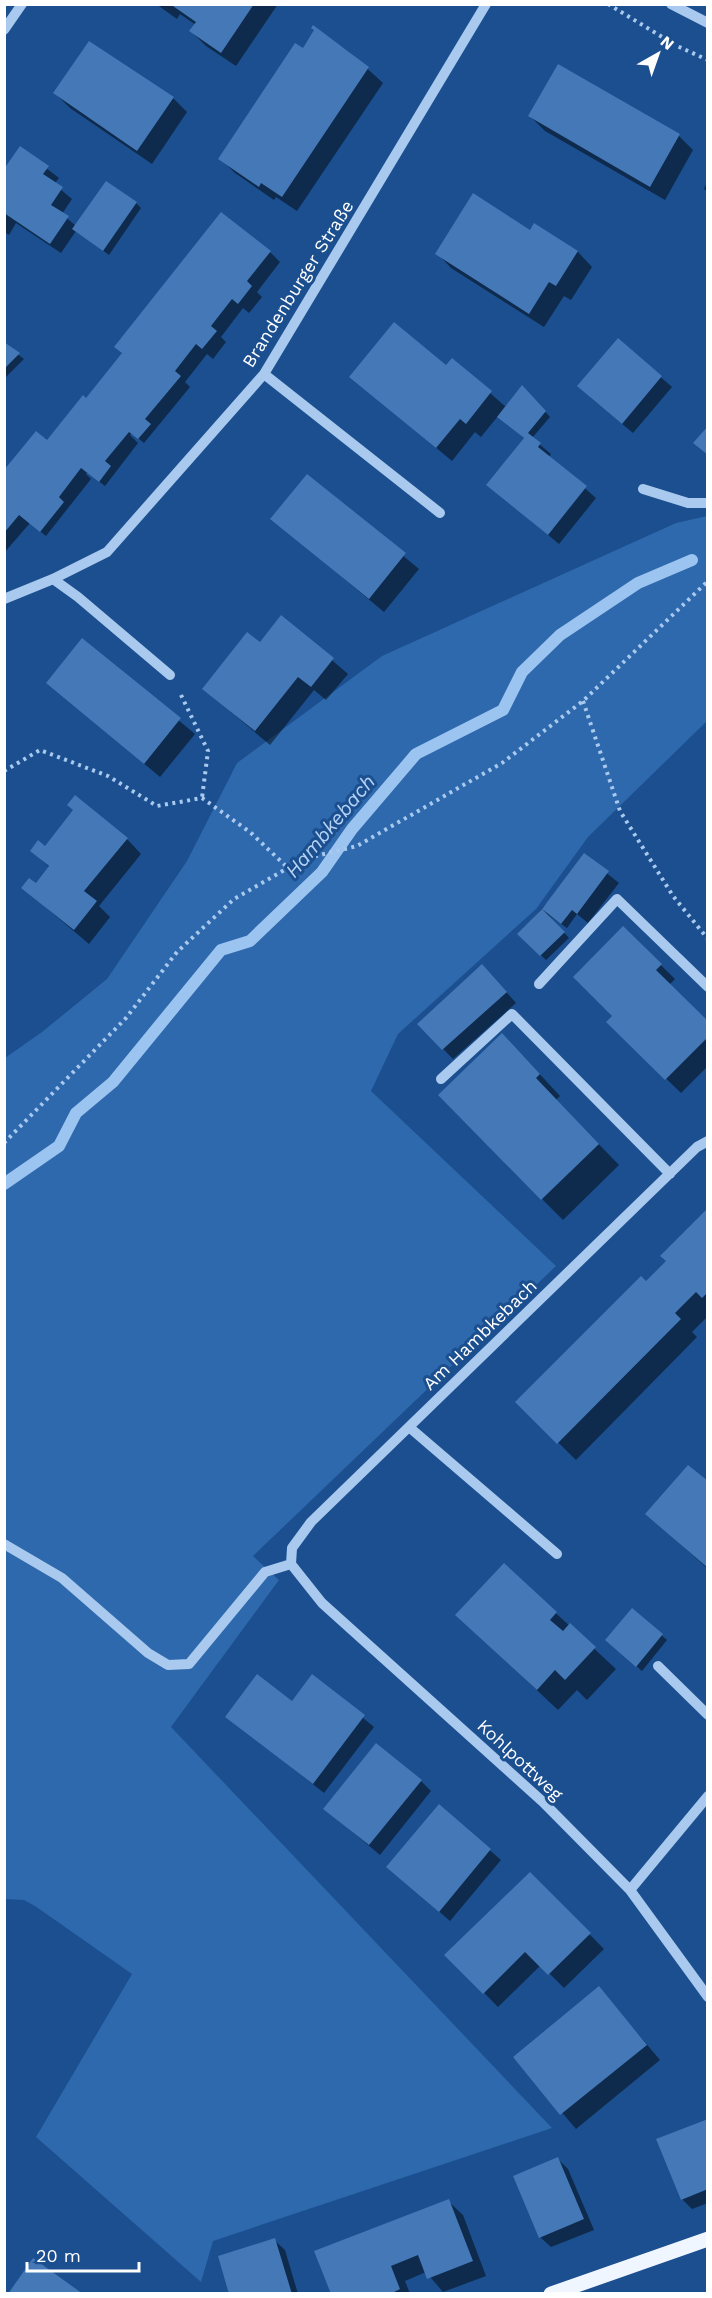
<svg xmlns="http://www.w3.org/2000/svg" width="712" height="2298" font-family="'Work Sans',sans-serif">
<rect width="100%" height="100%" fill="#1b4f8f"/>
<path fill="#2e69ad" d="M707,516V721L588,837L536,909L398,1034L371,1091L556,1266L253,1556L279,1580L171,1727L552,2128L213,2241L201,2282L36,2137L132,1974L35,1906L24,1900L5,1899V1058L42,1032L107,979L187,861L237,763L382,656L676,523Z"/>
<path fill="#0007" d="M156,4H278L236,66L206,46L191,31L196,25L180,14L177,19Z
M313,27L349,52L383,83L297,211L276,197L274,200L235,173L220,158L303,50L316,31Z
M55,93L173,98L187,112L152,164L70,108Z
M530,116L679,136L693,150L665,200L545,131Z
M20,148L59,178L54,184L72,199L62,214L76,226L136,203L141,208L109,255L76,231L61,253L16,223L9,235L4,232V171Z
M708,180V192L704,189Z
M535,225L578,252L592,267L571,300L564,296L544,327L451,268L437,253L531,232Z
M270,252L280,262L257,292L262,297L249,313L243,308L221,337L226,342L213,359L207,354L185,382L190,387L144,443L132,433L130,435L138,443L105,486L87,472L86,474L91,479L46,536L30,523L4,553V472L48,442L86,400Z
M618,340L672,387L633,433L590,397Z
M4,344L24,359L4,379Z
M452,360L506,407L527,392L550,417L532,438L551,454L549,457L596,498L559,544L488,485L525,439L498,416L481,437L475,432L452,461L351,377L446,367Z
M307,476L419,569L384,612L272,519Z
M282,617L348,674L326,700L314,690L270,745L204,689L260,644Z
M82,640L195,734L160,777L48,683Z
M127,839L141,854L99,906L110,917L89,944L23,888L36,885L50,868L32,851Z
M584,855L619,883L588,923L577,914L567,928L547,914L569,938L546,960L519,934L554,895Z
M623,928L675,979L669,985L708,1023V1066L681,1093L608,1022L614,1016Z
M493,977L516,1003L453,1059L419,1024Z
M523,1056L560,1096L556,1100L619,1165L563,1220L542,1199Z
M708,1210V1316L692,1332L697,1337L576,1460L517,1402L646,1283L668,1261Z
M708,1483V1569L647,1514Z
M504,1565L616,1669L587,1700L577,1690L558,1710L457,1615Z
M632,1610L667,1640L642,1671L612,1645Z
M312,1676L374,1727L324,1793L227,1716L292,1703Z
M421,1781L431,1791L380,1855L325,1809Z
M439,1806L501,1860L450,1921L388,1867Z
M530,1874L604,1949L564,1988L541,1965L498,2007L447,1955Z
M599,1988L660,2060L576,2129L515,2057Z
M708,2120V2203L692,2209L682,2199Z
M558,2159L568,2169L594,2230L551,2247L540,2237Z
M448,2201L463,2215L486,2276L443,2292L426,2272L405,2281L410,2294H333Z
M274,2240L285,2250L298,2294H231Z"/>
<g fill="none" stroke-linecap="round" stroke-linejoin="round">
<path stroke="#9cc4f0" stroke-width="12" d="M4,1184L59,1146L76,1113L113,1082L221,950L250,941L322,872L352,829L416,754L503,710L522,672L560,635L638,583L692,560"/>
</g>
<path fill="#4478b7" d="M170,4H254L221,53L189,31L196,22Z
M313,25L369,67L282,197L261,183L259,187L218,159L295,43L303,48L314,30L311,28Z
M89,41L174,97L137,151L53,93Z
M558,64L680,134L650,187L528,116Z
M20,146L49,166L43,174L63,187L51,205L69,216L50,244L4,213V169Z
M106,181L137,202L103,251L72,229Z
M473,193L530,230L534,223L578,251L556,286L549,282L529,314L435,254Z
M221,212L271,251L247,281L252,286L238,304L232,299L211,326L217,331L202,349L196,344L175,371L181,376L145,419L151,424L138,439L129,432L105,461L111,466L99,482L81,468L59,497L64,502L40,532L19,515L4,533V470L36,431L47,440L83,395L86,398L122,353L114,347Z
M394,322L446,365L452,358L492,391L466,424L460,419L436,448L349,377Z
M618,338L662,376L622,424L577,386Z
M4,342L20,353L4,369Z
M522,385L546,411L528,433L541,443L538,447L587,486L548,535L486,485L524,438L497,417Z
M708,426V455L693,443Z
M307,474L406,553L369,599L270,519Z
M281,615L334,658L311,687L298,677L255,731L202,689L247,632L260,642Z
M82,638L181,718L144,764L46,683Z
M75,795L128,838L84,891L97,901L74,930L21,888L29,878L36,883L49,866L30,851L38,840L45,846L73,810L67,805Z
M584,853L609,871L577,914L572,910L561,924L542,909Z
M542,909L565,932L540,956L517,934Z
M623,926L662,964L656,970L708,1021V1037L665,1080L606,1022L612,1016L573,977Z
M482,964L507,992L442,1050L417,1024Z
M502,1033L540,1074L536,1078L599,1144L541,1200L438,1095Z
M708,1208V1292L702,1298L696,1292L675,1313L681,1319L557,1444L515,1402L641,1276L646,1281L666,1261L660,1256Z
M688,1465L708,1481V1568L645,1514Z
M504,1563L557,1612L550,1620L563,1631L570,1623L596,1647L565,1680L555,1670L537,1690L455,1615Z
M632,1608L663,1634L636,1667L605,1640Z
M257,1674L292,1701L312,1674L365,1715L313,1784L225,1717Z
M376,1743L422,1780L369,1845L323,1809Z
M439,1804L491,1849L439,1912L386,1867Z
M530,1872L591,1933L548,1975L525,1952L483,1994L444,1955Z
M599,1986L647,2045L560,2115L513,2057Z
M708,2119V2189L681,2200L656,2139Z
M558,2157L584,2219L539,2238L513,2176Z
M449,2199L473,2261L427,2279L418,2255L391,2266L400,2289L390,2294H331L314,2251Z
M275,2238L292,2294H229L218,2256Z
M33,2258L83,2294H8Z"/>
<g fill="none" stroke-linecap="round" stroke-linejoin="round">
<path stroke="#a9c9ee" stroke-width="4" stroke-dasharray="3 4.5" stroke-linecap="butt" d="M608,4L677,46L708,60
M181,695L208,751L202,798
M583,701L620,811L673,896L708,939
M4,771L40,750L108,776L157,806L202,798L250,832L288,868
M4,1143L126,1018L177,952L234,899L288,868L312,857L357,846L502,763L583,701L708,581"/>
<path stroke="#a9c9ee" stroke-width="10" d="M671,4L708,23
M4,30L22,4
M264,374L440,513
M643,489L688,503H708
M53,579L78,597L170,675
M4,599L53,579L107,552L264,374L486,4
M539,984L617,899L708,987
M441,1079L512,1014L670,1174
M409,1427L557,1554
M4,1544L62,1578L148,1653L168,1665L189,1664L265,1572L291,1564
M291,1564L322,1603L543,1802L630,1890L708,1997
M291,1564L292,1548L311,1522L697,1147L708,1141
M658,1666L708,1715
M630,1890L708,1796"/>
<path stroke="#f0f6ff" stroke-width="15" d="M551,2294L708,2239"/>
</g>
<g text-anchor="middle" stroke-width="6" stroke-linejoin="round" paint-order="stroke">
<g font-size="18" fill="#fff" stroke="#1b4f8f">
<text transform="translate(298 284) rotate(-58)" y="6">Brandenburger Straße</text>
<text transform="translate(480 1335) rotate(-44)" y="6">Am Hambkebach</text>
<text transform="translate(520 1760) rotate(43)" y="6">Kohlpottweg</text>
</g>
<g font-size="20" font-style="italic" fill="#b5d3f5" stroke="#1b4f8f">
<text transform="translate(330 826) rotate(-50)" y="7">Hambkebach</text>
</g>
</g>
<rect width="712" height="2298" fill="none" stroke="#ffffff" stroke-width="12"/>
<g transform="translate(658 54) rotate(40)" stroke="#1b4f8f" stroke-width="4.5" paint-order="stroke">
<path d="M0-4.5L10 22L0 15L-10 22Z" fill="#ffffff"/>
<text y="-9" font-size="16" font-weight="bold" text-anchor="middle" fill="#ffffff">N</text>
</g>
<path d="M27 2262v9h112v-9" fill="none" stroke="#ffffff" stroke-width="3"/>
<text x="36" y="2262" font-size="18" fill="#ffffff" stroke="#1b4f8f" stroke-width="4.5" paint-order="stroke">20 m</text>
</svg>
